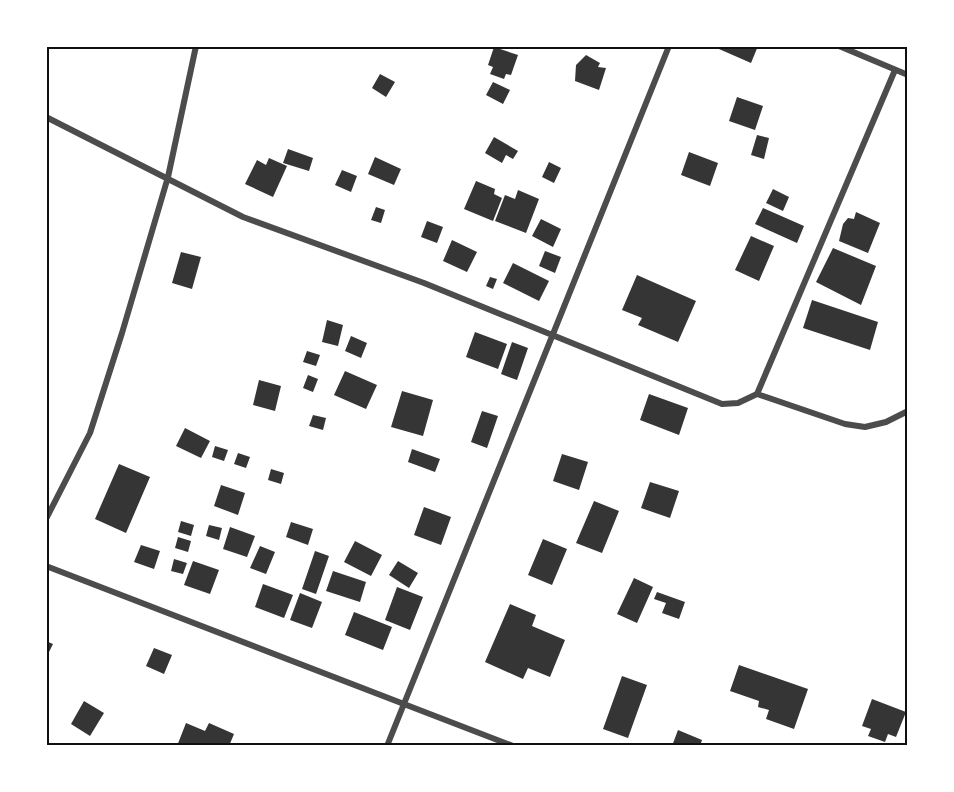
<svg xmlns="http://www.w3.org/2000/svg" width="954" height="792" font-family="Montserrat,sans-serif">
<rect width="100%" height="100%" fill="#fff"/>
<path fill="#353535" d="M720,46H758L751,63L719,49Z
M494,47L518,55L511,75L506,74L504,79L490,74L493,67L488,65Z
M586,55L600,63L598,67L606,68L599,90L575,81L576,65Z
M380,74L395,82L386,97L372,88Z
M493,82L510,90L503,104L486,95Z
M737,97L763,106L755,130L729,121Z
M757,135L769,138L764,159L751,155Z
M494,137L518,151L513,159L506,155L502,163L485,153Z
M288,149L313,158L309,171L283,163Z
M689,152L718,163L710,186L681,175Z
M375,157L401,169L394,185L368,174Z
M269,158L287,166L273,197L245,184L257,160L266,165Z
M549,162L561,168L554,183L542,177Z
M342,170L357,176L351,192L335,185Z
M476,181L495,189L494,194L502,198L493,221L464,209Z
M773,189L789,197L783,211L766,203Z
M518,190L539,199L526,233L495,221L505,195L515,199Z
M376,207L385,210L381,223L371,220Z
M763,208L804,226L797,243L755,224Z
M856,212L880,223L868,253L839,241L843,224L848,218L854,219Z
M541,219L561,229L553,247L532,236Z
M427,221L443,227L437,243L421,237Z
M751,236L774,246L759,281L735,270Z
M452,240L477,252L467,272L443,261Z
M833,248L876,266L861,305L816,282Z
M545,251L561,257L555,273L539,266Z
M181,252L201,257L192,289L172,283Z
M513,263L549,281L539,301L503,283Z
M637,275L696,301L678,342L638,325L642,318L622,310Z
M490,277L497,279L493,289L486,286Z
M812,300L878,322L870,350L803,328Z
M327,320L343,325L338,346L322,342Z
M475,332L507,344L498,369L466,357Z
M351,336L367,343L361,358L345,351Z
M512,342L528,348L517,380L501,374Z
M307,351L320,355L316,366L303,362Z
M345,371L377,385L366,409L334,395Z
M308,375L318,379L313,392L303,388Z
M259,380L281,386L275,411L253,405Z
M402,391L433,400L423,436L391,427Z
M649,394L688,408L679,435L640,420Z
M482,411L498,416L487,448L471,442Z
M313,415L326,418L323,430L309,426Z
M185,428L210,441L201,458L176,446Z
M215,446L228,450L224,461L212,457Z
M412,449L440,459L435,472L408,462Z
M238,453L250,457L246,468L234,464Z
M562,454L588,462L579,490L553,481Z
M119,464L150,477L126,533L95,519Z
M271,469L284,473L281,484L268,480Z
M650,482L679,491L670,518L641,508Z
M221,485L245,493L238,515L214,506Z
M594,501L619,511L602,553L576,543Z
M424,507L451,517L441,545L414,535Z
M181,521L194,525L191,536L178,532Z
M291,522L313,529L308,545L286,537Z
M209,525L222,528L219,540L206,536Z
M230,527L255,536L247,557L223,549Z
M178,537L191,541L188,552L175,548Z
M543,539L567,549L552,585L528,575Z
M355,541L382,555L371,576L344,562Z
M141,545L160,551L154,569L134,562Z
M260,546L275,552L266,574L250,568Z
M315,551L329,556L316,594L302,589Z
M174,559L187,563L183,574L171,571Z
M193,561L219,570L210,594L184,585Z
M398,561L418,573L409,588L389,575Z
M333,571L366,582L360,602L326,591Z
M634,578L653,587L637,623L617,614Z
M263,584L293,595L284,618L255,607Z
M397,587L423,597L410,630L385,620Z
M657,592L685,602L679,619L662,613L666,603L654,599Z
M300,593L322,602L312,628L290,620Z
M510,604L536,615L532,626L565,640L550,677L528,668L523,679L485,662Z
M354,612L392,627L383,650L345,635Z
M46,641L53,644L46,658Z
M154,648L172,655L164,674L146,666Z
M739,665L808,689L794,729L766,719L769,710L758,707L759,701L730,691Z
M622,676L647,685L628,738L603,729Z
M872,699L906,712L896,737L888,734L885,742L868,736L871,729L862,726Z
M84,701L104,713L90,736L71,724Z
M186,723L205,731L209,723L234,734L229,746H177Z
M678,730L702,740L700,746H672Z"/>
<g fill="none" stroke-linecap="round" stroke-linejoin="round">
<path stroke="#4c4c4c" stroke-width="6" d="M839,46L908,75
M46,117L243,217L424,283L722,404L738,403L757,394L895,70
M757,394L845,424L865,427L886,422L908,411
M46,519L90,433L122,333L168,177L196,46
M46,566L513,746
M387,746L669,46"/>
</g>
<rect width="954" height="792" fill="none" stroke="#ffffff" stroke-width="96"/>
<rect x="48" y="48" width="858" height="696" fill="none" stroke="#111" stroke-width="2"/>
</svg>
